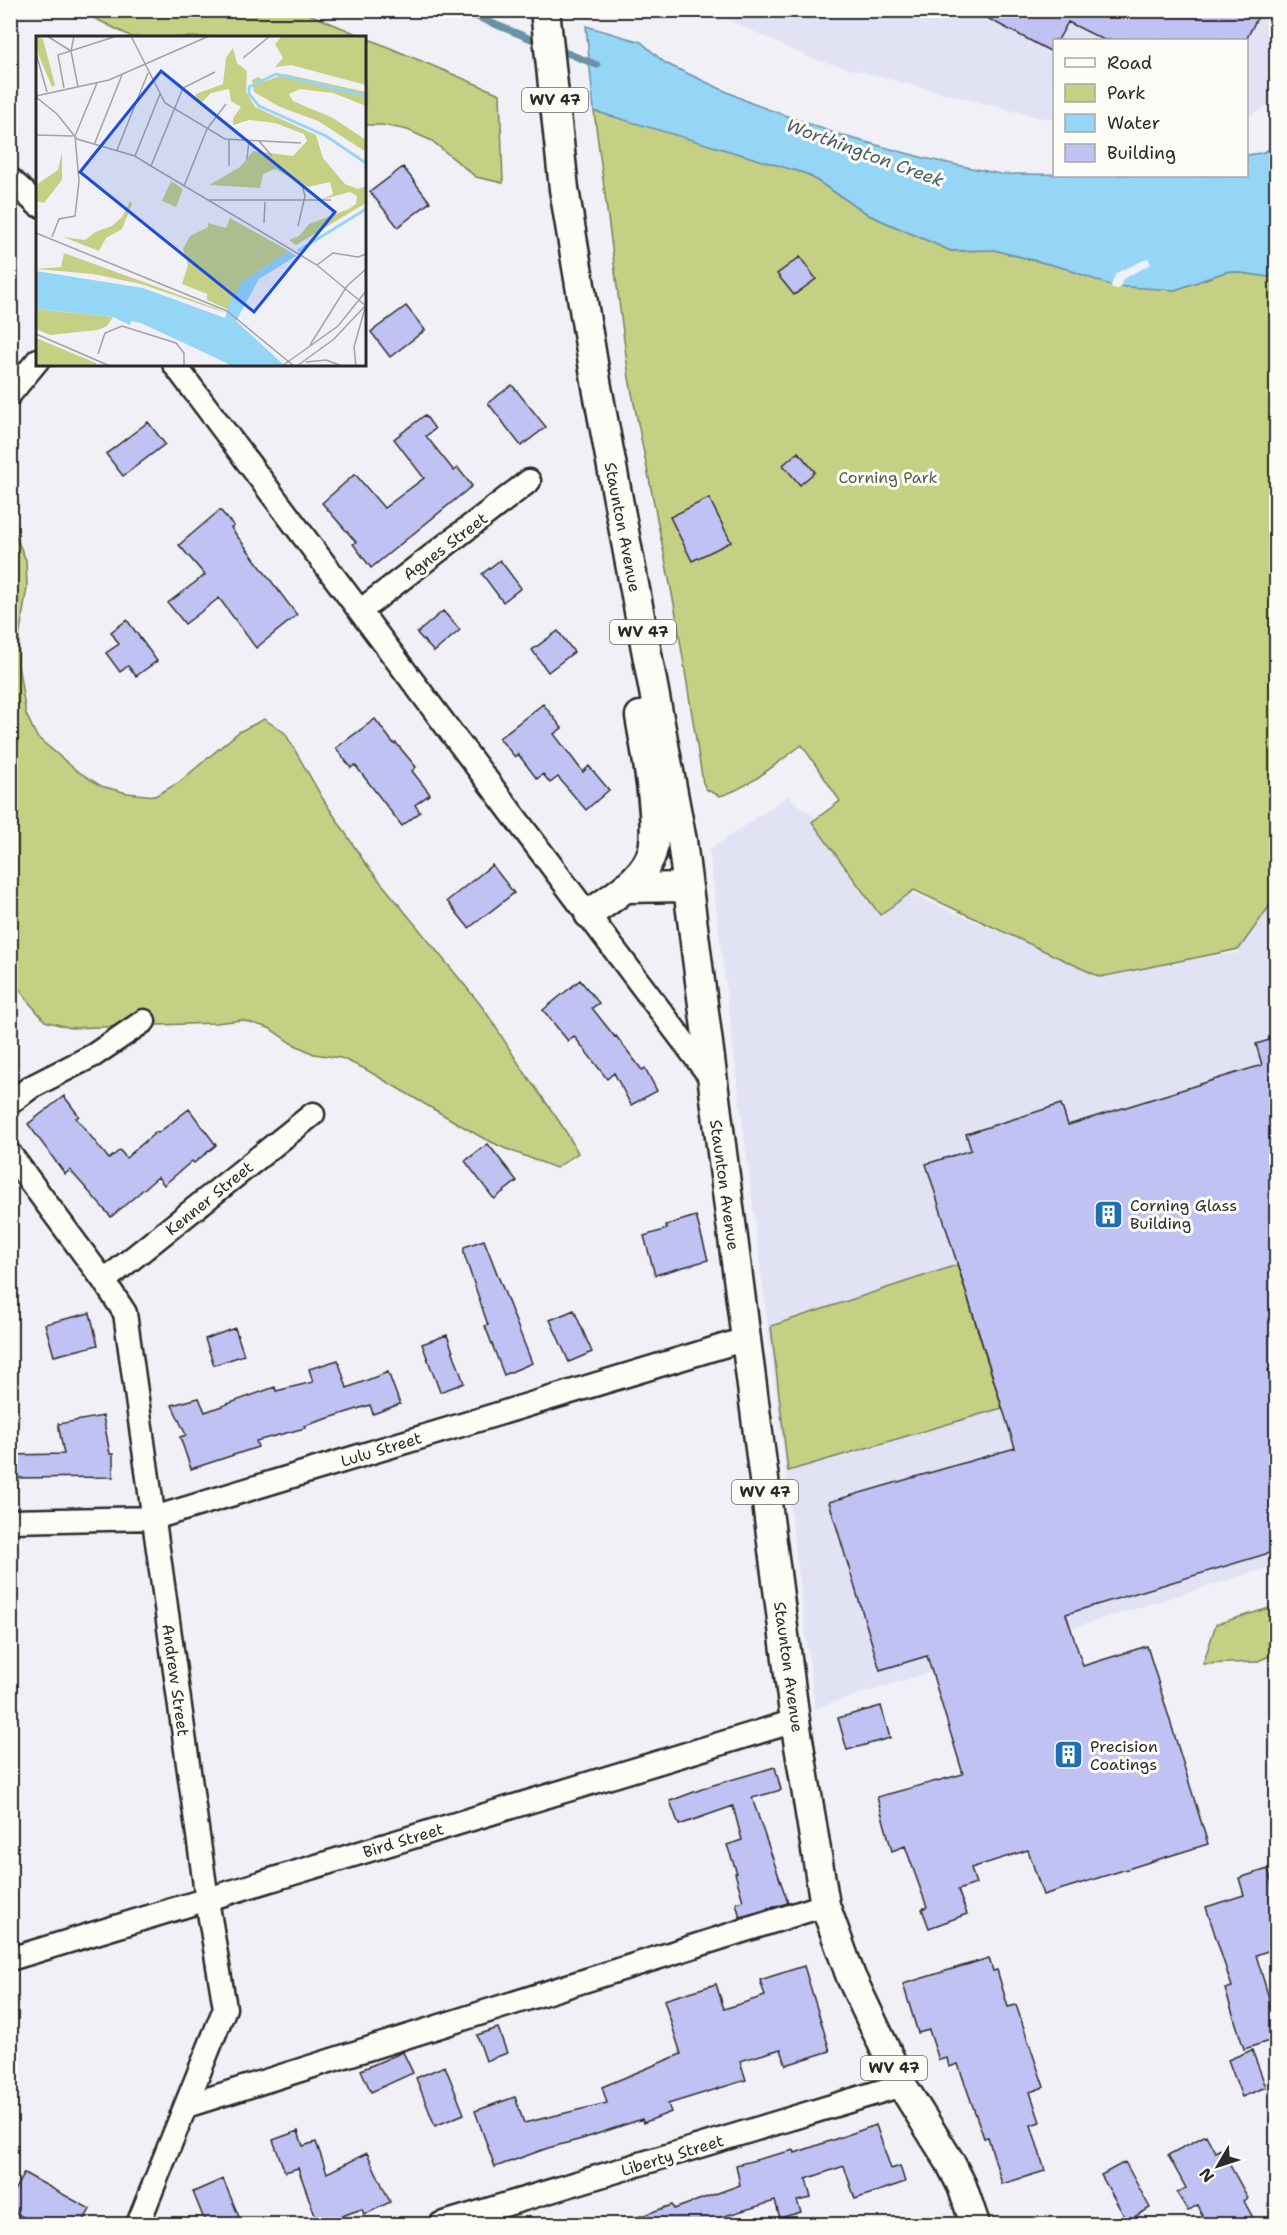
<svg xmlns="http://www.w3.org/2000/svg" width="1287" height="2235" font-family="'Shantell Sans',sans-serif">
<rect width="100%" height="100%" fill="#f1f0f6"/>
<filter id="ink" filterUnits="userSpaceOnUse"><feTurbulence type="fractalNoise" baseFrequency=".0167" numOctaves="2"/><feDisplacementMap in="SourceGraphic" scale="12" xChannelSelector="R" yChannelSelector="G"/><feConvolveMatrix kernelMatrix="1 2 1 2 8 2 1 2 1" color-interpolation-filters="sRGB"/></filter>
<g filter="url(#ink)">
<path fill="#e2e2f5" d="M710,11H1276V101L1247,117L1246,40H1054V119L1037,117L812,59Z
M788,796L908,893L1099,974L1237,953L1276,899V1565L815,1708L709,850Z"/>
<path fill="#c6d084" stroke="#787e58" stroke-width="1.5" d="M80,11H302L500,94L503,183L476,177L432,141L408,130L382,125H365L364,38L132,37Z
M594,111L706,142L807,174L869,215L951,251L994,250L1064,268L1111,285L1175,290L1228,271L1269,277L1276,270V897L1239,949L1100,977L914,890L880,915L812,822L840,801L802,745C776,763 751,787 720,796L707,790L703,783L675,609L629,378Z
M10,523L26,560L27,587L19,638L18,664L26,714L37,737L77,771L101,786L127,793L155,796L178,783L239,732L264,719L285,733L323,799L365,863L480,1004C495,1024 507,1046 521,1067C540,1096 562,1121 578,1153L556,1168L504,1148L481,1137L365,1069L341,1058L314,1054L291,1043L269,1028L242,1020L216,1023L71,1028L45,1021L27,1000L11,975Z
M957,1265L1002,1408L788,1471L771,1326Z
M1276,1606V1653L1256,1662L1203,1664L1216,1624Z"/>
<path fill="#95d5f6" stroke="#6b91a5" stroke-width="1.5" d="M586,26L641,42L665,63L751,103L840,135L924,158L1000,174L1246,176L1247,155L1261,153L1276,146V270L1269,277L1228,271L1175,290L1112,286L1064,268L994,250L951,251L869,215L807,174L594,111Z"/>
<path fill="#f1f0f6" d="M1148,258L1151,264L1123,279L1119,289L1110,288L1116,273Z"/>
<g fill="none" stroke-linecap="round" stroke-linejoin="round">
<path stroke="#6b91a5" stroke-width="7" d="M460,10L541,43
M557,49L597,65"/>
</g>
<path fill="#c0c2f4" stroke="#2b2b2b" stroke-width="1.5" d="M972,10H1261L1246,40H1104L1068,22L1058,40H1054L1052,52Z
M403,167L430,202L398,227L370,192Z
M800,257L816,279L794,295L777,274Z
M406,306L425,330L390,357L371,332Z
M512,385L546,427L521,446L488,403Z
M425,415L435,429L426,436L454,471L458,468L472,486L371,568L353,544L356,542L322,503L355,474L384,508L424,478L394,439Z
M148,422L165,444L123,476L106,454Z
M798,452L815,472L800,485L783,465Z
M709,498L731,542L692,561L670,517Z
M220,510L234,526L231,528L297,615L256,648L219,598L185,624L168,603L205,575L179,545Z
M500,560L521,588L503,602L482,574Z
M443,611L460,630L434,652L417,633Z
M127,620L157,661L136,676L128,666L120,672L106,653L119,644L111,632Z
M558,631L574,652L548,672L532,650Z
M543,704L562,728L554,734L583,772L589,766L609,790L586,810L558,777L550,783L543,774L537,779L518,754L515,757L499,738Z
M375,719L394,744L396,743L416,767L412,771L430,794L415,805L420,812L402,826L355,765L351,768L336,748Z
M492,865L514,893L469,928L447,901Z
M580,980L599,1003L592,1008L615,1037L616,1036L642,1070L645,1068L657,1091L631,1105L614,1073L607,1079L574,1036L568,1041L543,1010Z
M1276,1038V1367L1268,1370L1276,1397V1551L1066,1614L1083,1666L1147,1646L1208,1844L1043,1895L1028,1850L971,1868L976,1884L958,1890L967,1914L929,1928L922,1909L927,1907L905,1846L892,1851L877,1797L963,1774L927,1656L880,1670L829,1502L1015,1448L926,1164L971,1150L966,1134L1061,1104L1068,1125L1262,1065L1256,1044Z
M64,1096L79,1116L76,1118L109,1159L120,1150L126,1158L156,1132L158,1133L189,1109L216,1145L194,1163L192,1161L164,1185L158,1177L111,1217L70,1170L65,1174L28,1124Z
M488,1144L517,1181L494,1199L465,1161Z
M696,1216L708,1260L655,1275L644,1236L667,1229L666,1225Z
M484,1240L532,1363L504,1375L485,1326L488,1325L464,1254V1247Z
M574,1310L592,1352L569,1362L550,1320Z
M90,1313L98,1345L54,1356L45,1324Z
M235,1328L244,1355L214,1365L205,1339Z
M447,1335L464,1383L440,1392L422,1344Z
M338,1360L347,1388L388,1372L400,1404L373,1414L370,1405L304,1426L305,1428L256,1441L258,1447L191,1469L180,1437L186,1435L172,1405L199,1398L205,1412L275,1387L276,1391L313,1382L309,1369Z
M103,1416L110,1454H113V1477L10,1478V1455L64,1454L58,1424Z
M881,1706L890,1738L847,1750L838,1718Z
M775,1767L781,1790L752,1798L788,1903L740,1917L736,1903L743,1901L735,1873H737L727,1845L742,1840L733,1806L679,1825L670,1801L710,1786Z
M1268,1869L1276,1897V1948L1256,1955L1276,2021V2039L1244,2049L1225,1989L1232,1987L1206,1907L1244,1895L1239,1878Z
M989,1958L993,1971L997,1970L1008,2007L1016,2005L1044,2087L1030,2092L1040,2122L1031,2125L1045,2171L1002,2184L988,2137L984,2138L958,2064L949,2067L947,2058L939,2060L929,2030L918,2033L903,1984Z
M804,1966L830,2051L786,2065L781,2049L740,2061L746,2080L668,2104L671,2112L643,2123L642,2119L582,2139L548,2148L495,2167L475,2111L515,2097L524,2123L607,2103L602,2087L681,2054L664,2000L716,1984L724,2009L765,1996L760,1980Z
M498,2028L507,2053L486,2061L477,2035Z
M1252,2050L1266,2087L1242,2097L1228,2060Z
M403,2052L413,2073L371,2092L361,2070Z
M445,2066L464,2114L435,2126L416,2078Z
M876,2125L891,2169L900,2166L905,2182L855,2199L844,2166L806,2179L811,2198L797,2201L801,2212L780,2218L775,2201L718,2218L721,2224H624V2222L672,2205L674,2209L740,2185L736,2165L794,2150L795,2153Z
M298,2131L303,2146L316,2142L327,2173L367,2153L390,2202L364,2215L362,2209L318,2224L298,2168L285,2172L273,2140Z
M1206,2135L1215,2152L1221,2149L1248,2198L1244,2201L1253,2218L1241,2224H1207L1197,2205L1188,2211L1177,2193L1186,2188L1168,2155Z
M1125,2162L1150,2208L1127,2221L1101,2175Z
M24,2173L90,2209L82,2224H36L10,2210V2198Z
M223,2179L242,2224H206L193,2192Z"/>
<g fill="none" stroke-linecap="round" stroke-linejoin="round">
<defs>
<path id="minor" d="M10,179L38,205
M174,364L711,1078
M10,394L38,360
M360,611L529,481
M10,1103L31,1087L94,1055L144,1021
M10,1154L104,1281L125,1313L207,1900L225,2008L138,2224
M104,1281L313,1114
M10,1521L154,1518L746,1339
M10,1959L795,1721
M186,2106L825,1905
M441,2224L902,2085"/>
<path id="major" d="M545,10L564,189L597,387L682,841L795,1721L825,1905L851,1977L902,2085L950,2162L962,2186L975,2224
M626,888L687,887
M589,914C609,900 640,881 650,858C663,832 645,747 640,716"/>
</defs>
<use href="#minor" stroke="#2b2b2b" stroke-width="27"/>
<use href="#major" stroke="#2b2b2b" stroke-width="33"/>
<use href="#minor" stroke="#fdfcf7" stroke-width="22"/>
<use href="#major" stroke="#fdfcf7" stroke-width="28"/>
</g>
</g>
<defs>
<symbol id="building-square" viewBox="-11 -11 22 22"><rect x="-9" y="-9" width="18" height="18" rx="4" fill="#1f6fb2" stroke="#fdfcf7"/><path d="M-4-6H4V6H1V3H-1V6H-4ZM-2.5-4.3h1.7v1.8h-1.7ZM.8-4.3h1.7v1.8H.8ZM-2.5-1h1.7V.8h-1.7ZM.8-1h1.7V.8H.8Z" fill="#fff"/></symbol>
</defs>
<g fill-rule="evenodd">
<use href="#building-square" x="1092" y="1198" width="33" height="33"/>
<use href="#building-square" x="1052" y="1738" width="33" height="33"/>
</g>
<g text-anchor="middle" stroke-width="6" stroke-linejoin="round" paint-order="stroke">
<g fill="#fdfcf7" stroke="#6a6a68" stroke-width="1.5">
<rect x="522" y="88" width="66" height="24" rx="4.5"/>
<rect x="610" y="620" width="66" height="24" rx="4.5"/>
<rect x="732" y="1480" width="66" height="24" rx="4.5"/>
<rect x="861" y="2056" width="66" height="24" rx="4.5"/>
</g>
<g font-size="15" font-weight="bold" fill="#2b2b2b">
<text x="555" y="105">WV 47</text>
<text x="643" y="637">WV 47</text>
<text x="765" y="1497">WV 47</text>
<text x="894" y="2073">WV 47</text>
</g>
<g font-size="16" fill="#5a5d46" stroke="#fdfcf7">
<text x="888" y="483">Corning Park</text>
</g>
<g font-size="16" fill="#2b2b2b" stroke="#fdfcf7">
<text transform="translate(623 527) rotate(79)" y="6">Staunton Avenue</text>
<text transform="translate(445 546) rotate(-37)" y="6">Agnes Street</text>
<text transform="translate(725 1185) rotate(82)" y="6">Staunton Avenue</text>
<text transform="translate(209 1198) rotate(-39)" y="6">Kenner Street</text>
<text transform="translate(381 1449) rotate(-17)" y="6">Lulu Street</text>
<text transform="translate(789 1667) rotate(82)" y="6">Staunton Avenue</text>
<text transform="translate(176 1680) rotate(82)" y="6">Andrew Street</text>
<text transform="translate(403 1840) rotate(-17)" y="6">Bird Street</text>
<text transform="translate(672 2155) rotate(-17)" y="6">Liberty Street</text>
</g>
<g font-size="16" fill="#2b2b2b" stroke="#fdfcf7" text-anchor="start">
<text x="1130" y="1211">Corning Glass<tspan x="1130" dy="18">Building</tspan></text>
<text x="1090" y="1752">Precision<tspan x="1090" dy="18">Coatings</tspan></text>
</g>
<g font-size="18" font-style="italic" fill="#4b5e68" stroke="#fdfcf7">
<text transform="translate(865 153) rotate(20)" y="6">Worthington Creek</text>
</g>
</g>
<g transform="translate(36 36)">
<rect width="330" height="330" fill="#f1f0f6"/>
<path d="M0,0L7,3L19,49L16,51L0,13ZM246,0H330V49L255,29L239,31L247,22L239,8ZM197,12L201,27L211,35L210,56L219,71L280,99L287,122L309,148L322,153L330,150V167L260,209L253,204L263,200L273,188L313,173L320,168L321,160L314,156L284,164L297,158L294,146L272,151L239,133L227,138L224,152L173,149L204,131L217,115L257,120L271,105L268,98L239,87L213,84L197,89V82L205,71L195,65L193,53L175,57L166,66L159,63L160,58L187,48L190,22ZM249,38L330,56V70L297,57L264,53L253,58L257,65L297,82L330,104V116L282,85L244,71L218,56L216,44L222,41L230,45ZM26,116V144L8,167L0,165V149L22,134ZM135,145L147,153L140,171L126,165ZM94,165L96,168L86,193L70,202L63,215L27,201L49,204L59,196L76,190L86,181ZM194,182L253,215L207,245L193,274L171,264V258L146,248L152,229L147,213L154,200L172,191V187L190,192ZM28,217L179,272L190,277L105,248L57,238L0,233L25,231ZM0,273L9,274L77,281L71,290L62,294L14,299L0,293ZM0,302L60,327V330H0Z" fill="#c6d084"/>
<path d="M253,215L260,220L223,243L200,285L249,330H197L105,287L95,285L94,289L77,281L0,273V235L107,252L189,282L193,267L207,245Z" fill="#95d5f6"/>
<path fill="none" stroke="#95d5f6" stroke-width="3" d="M330,60L240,38L213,51V58L223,70L290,100L330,127M262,215L330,173"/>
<path fill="none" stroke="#a2a1a5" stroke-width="1.5" d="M11,0L35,15M38,0L35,15L42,51M95,0L129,67L189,103L265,107M0,17L11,56M207,22L234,0M28,52L22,19L81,0M0,60L73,44L173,0M0,61L21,78L41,103L99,120L115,130L281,229L330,270M0,99L37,100M223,105L236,120M58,109L86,39M81,114L112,37M99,120L124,58M211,123L213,104M115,130L147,52L179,36M193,130V104M148,150L171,93L190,68M172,164H295M228,187L229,166M262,190L269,160L266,149M0,197L191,275L258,330M16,201L23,183L39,180L43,145L39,100L61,47M281,229L297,217L322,221L330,218M0,298L74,330M274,309L311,250L330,233M62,318L69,297L86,290L140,307L148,317V330M270,326L290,324L306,330M246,330L302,290L330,255M261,330L298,303L330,269M320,330L318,311L329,272"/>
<path fill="#1d4ed8" fill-opacity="0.15" stroke="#1d4ed8" stroke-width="3" d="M125,35L299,176L218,276L44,136Z"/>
<rect width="330" height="330" fill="none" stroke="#2b2b2b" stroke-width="3"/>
</g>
<rect width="1287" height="2235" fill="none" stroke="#fdfcf7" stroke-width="36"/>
<rect x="18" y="18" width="1251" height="2199" fill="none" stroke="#2b2b2b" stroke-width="2" filter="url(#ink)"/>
<rect x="1053" y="39" width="195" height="138" fill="#fdfcf7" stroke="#a9a8a5" stroke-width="1.5"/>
<rect x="1065" y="58" width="30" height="9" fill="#fdfcf7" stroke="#a9a8a5" stroke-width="1.5"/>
<text x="1107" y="69" font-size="18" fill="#2b2b2b">Road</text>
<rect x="1065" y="84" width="30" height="18" fill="#c6d084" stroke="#a9a8a5" stroke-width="1.5"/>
<text x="1107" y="99" font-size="18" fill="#2b2b2b">Park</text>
<rect x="1065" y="114" width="30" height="18" fill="#95d5f6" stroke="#a9a8a5" stroke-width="1.5"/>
<text x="1107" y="129" font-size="18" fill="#2b2b2b">Water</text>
<rect x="1065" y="144" width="30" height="18" fill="#c0c2f4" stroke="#a9a8a5" stroke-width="1.5"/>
<text x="1107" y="159" font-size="18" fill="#2b2b2b">Building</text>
<g transform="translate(1218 2166) rotate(231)" stroke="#fdfcf7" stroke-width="4.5" paint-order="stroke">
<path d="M0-4.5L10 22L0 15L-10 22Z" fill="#2b2b2b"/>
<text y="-9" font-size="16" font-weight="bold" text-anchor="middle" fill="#2b2b2b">N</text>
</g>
</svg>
